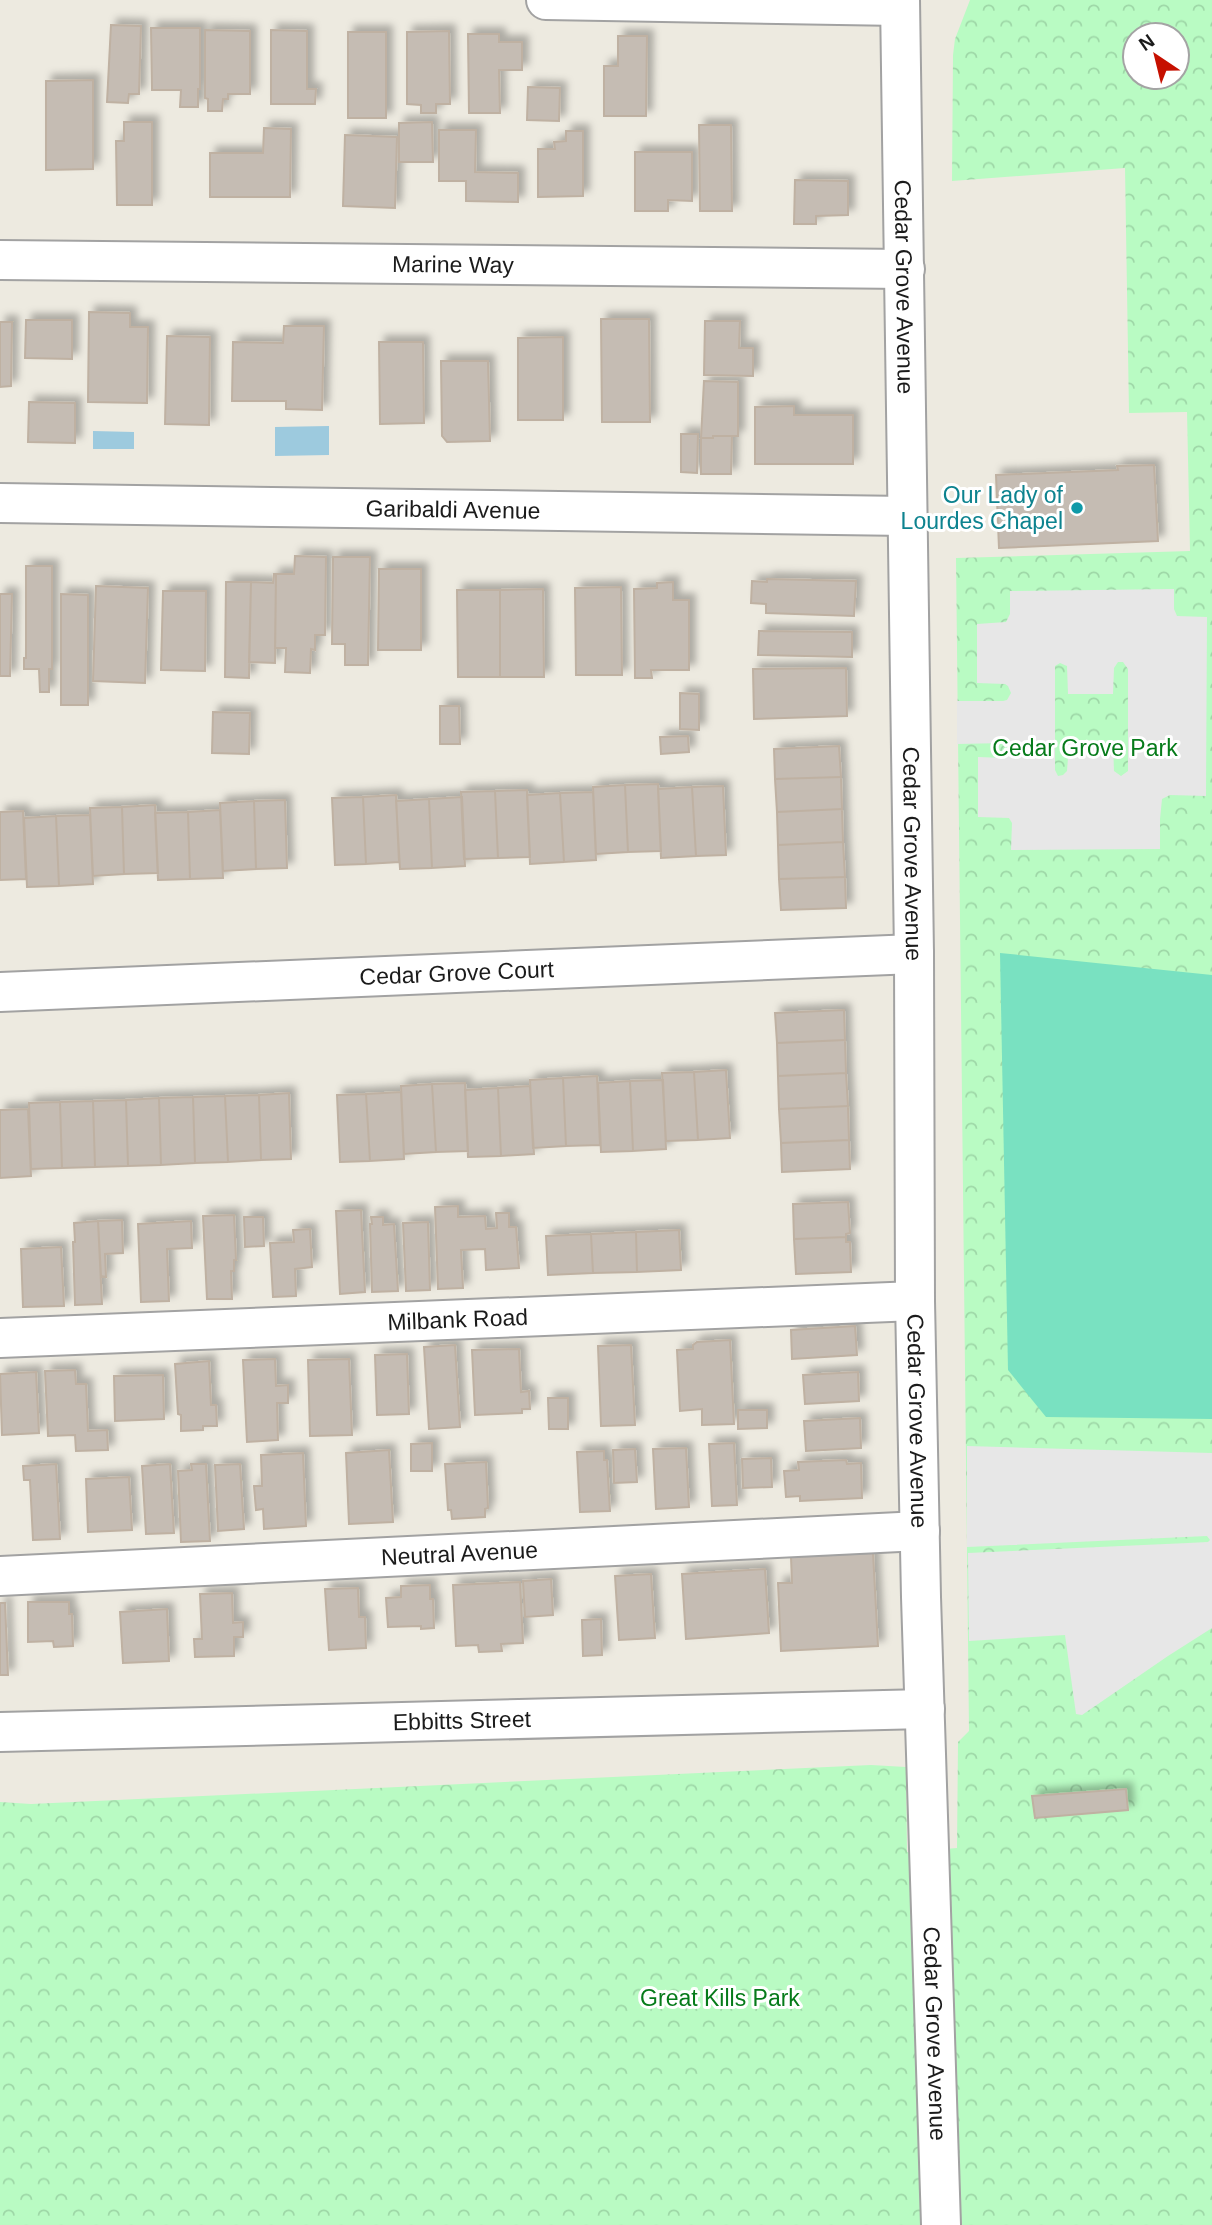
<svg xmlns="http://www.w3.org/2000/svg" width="1212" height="2225" font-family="Arial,sans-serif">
<defs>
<pattern id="park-crowns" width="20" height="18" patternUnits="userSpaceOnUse" patternTransform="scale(1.75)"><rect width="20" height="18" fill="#b9fbc3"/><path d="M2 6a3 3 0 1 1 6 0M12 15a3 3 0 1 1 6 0" fill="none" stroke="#9ed7a7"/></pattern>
<filter id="shadow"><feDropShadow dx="6" dy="-6" stdDeviation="3.5" flood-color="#0004"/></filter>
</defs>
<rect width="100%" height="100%" fill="#edeae0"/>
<path fill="url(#park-crowns)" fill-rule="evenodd" d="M970,0H1212V2225H0V1802L31,1804L871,1765L906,1767L907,1852L957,1848L958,1742L969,1731L956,558L1190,551L1187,412L1129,413L1125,168L952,181L953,55L955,39ZM1135,35H1177V77H1135Z"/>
<path fill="#79e1c1" d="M1000,953L1212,975V1419L1046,1417L1008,1370Z"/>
<path fill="#e7e7e7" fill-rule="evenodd" d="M1174,589V609L1177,616L1207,617L1206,796L1170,795L1162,799L1160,819V849L1011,850L1012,823L1009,818L978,817V757L1004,758L1009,755V745L1006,743L957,744V701H1003L1007,700L1011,693L1008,686L1005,684L977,683V624L1006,622L1010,614V591ZM1118,662H1123L1128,669V771L1121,776L1114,771L1113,743L1069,744L1067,771L1063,775L1058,776L1055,770V666L1060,663L1067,666L1068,694H1113L1114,668Z
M967,1446L1212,1453V1628L1168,1656L1082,1715L1076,1714L1065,1635L969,1641L968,1553L1188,1543L1208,1542L1210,1540L1207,1536L967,1547Z"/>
<path fill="#9dcade" d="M329,426V455L275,456V427Z
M93,431L134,432V449H93Z"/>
<path fill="#c5bcb3" stroke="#bfb1a2" stroke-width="2" filter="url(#shadow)" d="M111,25L141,26L139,94H129L128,103L107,102Z
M151,28H200V89H198V107H180L181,90H152Z
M205,30L250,31V94H228V99H223L222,111H208V99L205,98Z
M271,30L307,31V89H316L315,104H271Z
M449,31L450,104H436V113H421V105L407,104V32Z
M348,32H386V118H348Z
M468,34H499V42H522V70H499L500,113H469Z
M618,36H647L646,116H604V66H618Z
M93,80V169L46,170V81Z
M528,87L560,88L559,121L527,120Z
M124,122H152V205H117L116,141H124Z
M432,122L433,162H399V123Z
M699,125H731L732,211H700Z
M264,128L291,129L290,197H210V153H263Z
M439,130H476L475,172L518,173V202L466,201V181H439Z
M566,131H583V196L538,197V149H555L554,142L566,141Z
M345,135L397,137L395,208L343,206Z
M635,152H692V201L668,200V211H635Z
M795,180L848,181V215L816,216V224H794Z
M89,312L130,313V327H148L147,403L88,402Z
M601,319H649L650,422H602Z
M26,320H72V359L25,358Z
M705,321H740L739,348H753V376L704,375Z
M0,322H12L11,386L0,387Z
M284,326H324L322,410L286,409V401H232L233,342L283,343Z
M167,336L210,337L209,425L165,424Z
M563,337V420H518V338Z
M379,342H423L424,423L380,424Z
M441,361H488L490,441L447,442L442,436Z
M704,381L738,382V436H713V438H701Z
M29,402L75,403V443L28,442Z
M794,406V415H853V464H755V407Z
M681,434H698L697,473L681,472Z
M713,436H732L731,474H701V438H713Z
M1154,465L1158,541L999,548L996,475L1118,470L1117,466Z
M295,556L326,557L325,635H315V650L311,649L310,673L285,672L286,648H275L276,574H294Z
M333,557H370L368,665H345V644H332Z
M26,566H52V669H49V692H40L39,669H24V658H26Z
M379,569H421V650H378Z
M274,574H276L275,663L249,662L251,582L273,583Z
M767,579L856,581L854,616L766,613V604L751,603L752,581L767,582Z
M226,582H251L249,678L225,677Z
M673,582V600H689V670H651L652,678H635L634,589L657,588V583Z
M96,586L148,588L145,683L93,681Z
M621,587L622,675H576L575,588Z
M543,589L544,677H500V590Z
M457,590H500V677H458Z
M163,591H206L205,671L161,670Z
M0,594H12L10,676H0Z
M61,594L88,595V705H61Z
M759,631L852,632V657L758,655Z
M846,668L847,716L754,719L753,669Z
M680,693L699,694V730L680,729Z
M440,706H459L460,744H440Z
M213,712L250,713L249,754L212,753Z
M688,736L689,752L661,754L660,737Z
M839,746L841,777L775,779L774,749Z
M841,777L842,809L777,812L775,779Z
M658,784L661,851L628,852L625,785Z
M625,785L628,852L596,854L593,787Z
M723,786L726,855L696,856L692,787Z
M692,787L696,856L661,858L658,789Z
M527,790L530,857L498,858L495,791Z
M495,791L498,858L464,859L461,792Z
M593,792L596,860L564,862L560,793Z
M560,793L564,862L530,864L527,795Z
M396,795L399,862L366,864L363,797Z
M363,797L366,864L335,865L332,798Z
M462,797L465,866L432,868L429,799Z
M429,799L432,868L400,869L396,801Z
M285,800L287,868L256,869L254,801Z
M254,801L256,869L223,871L220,803Z
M155,805L158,873L124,874L122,807Z
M122,807L124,874L93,876L90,808Z
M842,809L843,842L778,845L777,812Z
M220,810L223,878L190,879L188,812Z
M23,811L26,879L0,880V812Z
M188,812L190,879L158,880L155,813Z
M90,815L93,884L59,886L56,816Z
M56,816L59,886L27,887L24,818Z
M843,842L845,877L779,879L778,845Z
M845,877L846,908L781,910L779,879Z
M844,1010L845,1040L777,1043L775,1013Z
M845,1040L846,1073L778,1076L777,1043Z
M726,1070L730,1138L698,1140L694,1072Z
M694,1072L698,1140L666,1141L662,1073Z
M846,1073L848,1106L779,1109L778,1076Z
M597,1076L600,1145L566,1146L563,1078Z
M563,1078L566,1146L533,1148L530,1080Z
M663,1080L666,1149L633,1151L630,1081Z
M630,1081L633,1151L601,1152L598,1083Z
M465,1083L468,1151L436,1152L432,1084Z
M432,1084L436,1152L404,1154L401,1086Z
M530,1086L534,1154L501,1156L498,1088Z
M498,1088L501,1156L468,1157L465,1090Z
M401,1092L404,1159L370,1161L366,1094Z
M289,1093L291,1159L261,1160L259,1095Z
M366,1094L370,1161L340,1162L337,1095Z
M259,1095L261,1160L228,1162L225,1096Z
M225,1096L228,1162L195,1163L193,1097Z
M193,1097L195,1163L161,1165L159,1098Z
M159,1098L161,1165L128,1166L126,1100Z
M126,1100L128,1166L95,1167L93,1101Z
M93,1101L95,1167L62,1168L60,1102Z
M60,1102L62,1168L31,1169L29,1103Z
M848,1106L849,1140L781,1143L779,1109Z
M28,1109L31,1176L0,1178V1110Z
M849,1140L850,1169L782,1172L781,1143Z
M848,1202L850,1233L846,1234V1237L794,1239L793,1204Z
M458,1206V1217L485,1216L486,1229L497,1228L496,1213H509V1227H516L519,1268L486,1270L485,1249L461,1250L463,1288L438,1289L435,1207Z
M361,1210L365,1292L340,1294L336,1211Z
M234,1215L236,1260H234V1271H231L232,1299H207L203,1216Z
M244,1217H263L264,1246L245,1247Z
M371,1217H383V1225L394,1224L398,1291L372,1292L370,1224H372Z
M122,1220L123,1253L105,1254L106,1277L101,1276L98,1221Z
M98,1221L102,1304L75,1305L73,1242H75L74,1223Z
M191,1221L192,1248L167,1249L169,1301L141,1302L138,1224Z
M428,1222L430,1290L406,1291L403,1223Z
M310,1229L312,1267L295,1269L296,1296L273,1297L270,1243L294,1242L293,1230Z
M679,1230L681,1270L637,1272L636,1232Z
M636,1232L637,1272L593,1273L591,1234Z
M591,1234L593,1273L548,1275L546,1236Z
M846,1237V1242H850L851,1272L796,1274L794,1239Z
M61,1247L64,1306L23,1307L21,1249Z
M855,1326L857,1355L792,1359L791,1330Z
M730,1340L734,1424L702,1425V1409L680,1411L677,1350L693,1349V1345L697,1342Z
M455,1345L460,1427L429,1429L424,1347Z
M631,1345L635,1425L601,1426L598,1346Z
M519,1349L521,1392L529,1391L530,1409H522V1413L475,1415L472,1350Z
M407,1354L409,1414L377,1415L375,1355Z
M275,1359L276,1386L288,1385V1403H277L278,1440L247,1442L243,1360Z
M349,1359L352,1435L310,1436L308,1360Z
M209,1361L211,1405H216L217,1426H203V1430L181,1431V1415L178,1414L175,1364Z
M75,1370L76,1384H86L88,1431L107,1430L108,1450L76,1451L75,1435L48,1436L45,1371Z
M36,1372L39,1433L2,1435L0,1374Z
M858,1372L859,1401L805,1404L803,1375Z
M163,1375L164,1419L115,1421L114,1376Z
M548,1398H568V1429H549Z
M738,1410H767V1428L738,1429Z
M860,1418L861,1448L806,1451L804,1421Z
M432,1443V1471H411V1444Z
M734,1443L737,1505L712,1506L709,1444Z
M686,1448L689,1507L656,1509L653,1449Z
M635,1449L637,1482L614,1483L613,1450Z
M389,1450L393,1522L349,1524L346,1453Z
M604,1451V1460H607L610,1511L580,1512L577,1452Z
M303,1453L306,1526L264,1529L263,1509L256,1510L254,1486H262L261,1455Z
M771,1458L772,1487L743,1488L742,1459Z
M846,1460L847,1464L861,1463L862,1498L800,1501V1496L786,1497L784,1471L799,1470L798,1462Z
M486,1462L488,1508L485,1509V1517L452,1519L451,1510H448L445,1464Z
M56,1464L60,1539L33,1540L30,1480H24L23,1466Z
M170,1464L174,1533L146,1534L142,1466Z
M191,1464H206L210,1541L181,1542L178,1471L192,1470Z
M240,1464L244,1529L218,1531L215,1465Z
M129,1477L132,1530L88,1532L86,1479Z
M873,1553L878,1646L781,1651L778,1583H792L791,1557Z
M765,1569L769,1633L686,1639L682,1574Z
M651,1574L655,1638L619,1640L615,1576Z
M551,1579L553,1615L525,1617L523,1581Z
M520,1582L523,1643L501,1644L502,1651L479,1652L478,1645L456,1646L453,1585Z
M430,1585V1599H433L434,1628L421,1629V1626L388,1627L386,1598L401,1597V1586Z
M358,1588L359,1617H365L366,1648L329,1650L325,1589Z
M232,1593L233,1623L243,1622V1637H234V1656L195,1657L194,1639H202L200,1594Z
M28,1602H69V1614H72L73,1646L54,1647L53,1641L28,1642Z
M0,1603H5L8,1675H0Z
M167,1609L169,1661L123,1663L120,1612Z
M601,1619L602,1655L583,1656L582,1620Z
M1126,1789L1128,1810L1035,1818L1032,1796Z"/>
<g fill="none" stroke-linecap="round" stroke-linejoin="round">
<defs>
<g id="minor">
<path d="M546,0L900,6"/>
<path id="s1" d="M900,0L914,954L915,1301L921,1597L941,2225"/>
<path id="s2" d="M0,260L905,269"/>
<path id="s3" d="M0,503L907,516"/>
<path id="s4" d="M0,992L914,954"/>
<path id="s5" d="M0,1338L915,1301"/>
<path id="s6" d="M0,1576L920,1531"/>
<path id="s7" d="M0,1732L925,1709"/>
</g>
</defs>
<use href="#minor" stroke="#a2a2a2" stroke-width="42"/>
<use href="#minor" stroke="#fff" stroke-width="38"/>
</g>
<circle fill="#0f9aa8" stroke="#fff" stroke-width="2.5" cx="1077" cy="508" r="7"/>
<g text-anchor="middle" stroke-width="6" stroke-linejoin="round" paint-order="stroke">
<g font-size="23" fill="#1b1b1b" stroke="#fff">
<text dy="8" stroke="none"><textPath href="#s2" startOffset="453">Marine Way</textPath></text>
<text dy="8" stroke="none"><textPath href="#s1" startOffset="287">Cedar Grove Avenue</textPath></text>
<text dy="8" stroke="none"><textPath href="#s3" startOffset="453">Garibaldi Avenue</textPath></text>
<text dy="8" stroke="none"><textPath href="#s1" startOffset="854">Cedar Grove Avenue</textPath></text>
<text dy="8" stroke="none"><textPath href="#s4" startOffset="457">Cedar Grove Court</textPath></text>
<text dy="8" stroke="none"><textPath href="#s5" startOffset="458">Milbank Road</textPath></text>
<text dy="8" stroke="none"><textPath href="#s1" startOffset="1421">Cedar Grove Avenue</textPath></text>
<text dy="8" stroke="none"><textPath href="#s6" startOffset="460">Neutral Avenue</textPath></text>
<text dy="8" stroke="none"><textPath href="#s7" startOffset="462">Ebbitts Street</textPath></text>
<text dy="8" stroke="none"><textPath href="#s1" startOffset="2034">Cedar Grove Avenue</textPath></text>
</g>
<g font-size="23" fill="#0d838f" stroke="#fff" text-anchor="end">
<text x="1063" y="503">Our Lady of<tspan x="1063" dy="26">Lourdes Chapel</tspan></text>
</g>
<g font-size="23" fill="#067b1a" stroke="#fff">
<text x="1085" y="756">Cedar Grove Park</text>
<text x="720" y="2006">Great Kills Park</text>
</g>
</g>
<g transform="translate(1156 56) rotate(325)"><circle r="33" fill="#ffffff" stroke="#a4a4a4" stroke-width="2"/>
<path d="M0-5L12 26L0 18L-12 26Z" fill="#c61000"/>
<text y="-10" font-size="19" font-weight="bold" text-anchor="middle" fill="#1b1b1b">N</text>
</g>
</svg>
